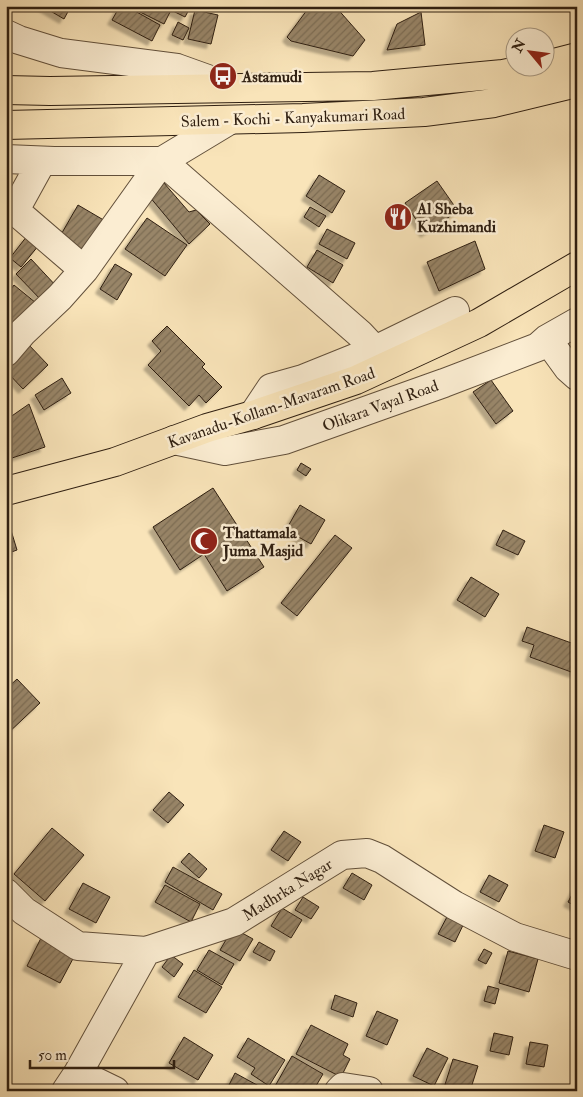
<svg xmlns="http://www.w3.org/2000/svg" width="583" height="1097" font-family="'IM FELL Double Pica',serif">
<defs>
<pattern id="building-hatch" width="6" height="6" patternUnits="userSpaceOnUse" patternTransform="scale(1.25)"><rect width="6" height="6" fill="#988568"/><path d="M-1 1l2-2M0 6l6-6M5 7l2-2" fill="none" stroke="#7c6c54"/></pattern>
<filter id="shadow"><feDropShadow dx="-4.5" dy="4.5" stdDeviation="1" flood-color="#0004"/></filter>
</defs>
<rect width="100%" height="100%" fill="#f9e4b9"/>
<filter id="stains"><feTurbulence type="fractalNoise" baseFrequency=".004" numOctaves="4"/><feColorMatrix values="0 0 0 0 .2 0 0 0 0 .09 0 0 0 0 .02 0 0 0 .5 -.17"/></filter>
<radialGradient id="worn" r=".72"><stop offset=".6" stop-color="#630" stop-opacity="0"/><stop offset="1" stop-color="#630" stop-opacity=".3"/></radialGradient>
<path fill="url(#building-hatch)" stroke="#2f1f11" filter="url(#shadow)" d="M42,6H71L64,19Z
M120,6H126L160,25L152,41L112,20Z
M133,6H191L185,17L171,10L164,24L132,8Z
M310,6H335L365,40L353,56L291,41L287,37Z
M195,10L218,15L211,44L188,39Z
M421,12L425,45L387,50L397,24Z
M178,22L189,28L183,40L172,35Z
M319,175L345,191L332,213L306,196Z
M437,181L458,211L425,233L405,203Z
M164,183L189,212L196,210L210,224L189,244L149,196Z
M78,205L107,222L88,254L59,238Z
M310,207L326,216L319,227L304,217Z
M147,218L187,245L165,276L125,249Z
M327,229L355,243L347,259L319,244Z
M27,236L39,245L21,267L10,258Z
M475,241L485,269L439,291L427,262Z
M317,250L343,265L333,283L307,267Z
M31,259L58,288L43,302L16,274Z
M115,264L132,274L117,300L100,289Z
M14,285L36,303L11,334L6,330V295Z
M167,326L205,364L202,367L222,387L206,403L199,395L189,406L148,365L161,351L152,341Z
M28,344L48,365L23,389L6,371V366Z
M62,378L71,393L44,410L35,395Z
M491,380L513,411L496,424L473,392Z
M29,404L45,447L6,460V420Z
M301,463L311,469L306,476L297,470Z
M213,488L264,567L227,591L204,554L180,570L153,527Z
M300,505L325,520L311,544L286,530Z
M10,527L17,550L6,554V529Z
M503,530L525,541L518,555L496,545Z
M335,535L352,548L297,616L281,603Z
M471,577L499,594L485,617L457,600Z
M527,627L577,645V666L574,673L530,657L534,645L522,641Z
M17,679L40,703L6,735V689Z
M169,792L184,805L168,823L153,810Z
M544,825L564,832L555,858L535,851Z
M52,828L84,855L45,901L14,874Z
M284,831L301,842L288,861L271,850Z
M189,853L207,869L199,878L181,862Z
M173,867L222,894L213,910L165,882Z
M352,873L372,885L364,900L343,888Z
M489,875L508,885L499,902L480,892Z
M83,883L110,897L96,923L69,909Z
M165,885L200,904L191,922L155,902Z
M576,887H577V907L568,902Z
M303,897L319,907L311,919L295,910Z
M282,908L302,920L291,938L271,926Z
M449,913L465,921L455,942L438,934Z
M233,928L253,939L240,961L220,950Z
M41,938L75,955L60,983L27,966Z
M259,942L275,951L270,961L253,952Z
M484,949L492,953L486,964L478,960Z
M209,950L234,964L222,985L197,970Z
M508,951L538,959L529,992L499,983Z
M171,955L183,964L174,977L162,967Z
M194,970L222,987L206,1013L178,997Z
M488,986L499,989L495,1004L484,1001Z
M335,995L357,1003L353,1017L331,1009Z
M377,1011L398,1020L387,1045L366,1036Z
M311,1025L348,1044L343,1055L350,1059L341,1077L296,1054Z
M494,1033L513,1037L509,1055L490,1051Z
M184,1037L213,1055L198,1080L169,1063Z
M248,1038L285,1060L269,1086L251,1074L255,1068L237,1057Z
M530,1042L548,1045L544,1067L526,1064Z
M427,1048L448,1058L434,1086L413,1076Z
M292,1056L323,1074L313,1091H278L274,1088Z
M453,1059L478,1066L470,1091H443Z
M235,1073L268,1091H226Z"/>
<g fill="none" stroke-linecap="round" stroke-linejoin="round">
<defs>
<path id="minor" d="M6,34L19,40L61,53L177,68L230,87
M6,159L54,161H162L360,334L375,350L303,379L271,388L253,415
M6,203L84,270
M15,210L42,161
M547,339L568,368L577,376
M375,350L455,311
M6,352L23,332L60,297L84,270L162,161L230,120
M174,440L225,451L284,440L444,383L538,347L547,339L577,322
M6,893L24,911L78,946L146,951
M78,1073L115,1091
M66,1091L78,1073L146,951L234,922L342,855L367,853L382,859L454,905L515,937L577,956
M339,1091L343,1087L369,1091"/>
<path id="major" d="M6,491L115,462L207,428L253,415L356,380L479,323L577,266"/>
<path id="highway" d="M546,65L577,57
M6,90L50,91L373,86L503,74L533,68
M6,125L303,118L424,112L494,103L577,83"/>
</defs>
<use href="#minor" stroke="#62503b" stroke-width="30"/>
<use href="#major" stroke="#2f1f11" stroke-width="30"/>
<use href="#highway" stroke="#2f1f11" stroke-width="30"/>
<use href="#minor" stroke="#fbedd2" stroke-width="28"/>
<use href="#major" stroke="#f9e4b9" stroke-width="28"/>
<use href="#highway" stroke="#f9e4b9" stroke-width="28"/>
</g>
<defs>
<symbol id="bus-disc" viewBox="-11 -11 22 22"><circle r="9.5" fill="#8f2418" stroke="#fbedd2"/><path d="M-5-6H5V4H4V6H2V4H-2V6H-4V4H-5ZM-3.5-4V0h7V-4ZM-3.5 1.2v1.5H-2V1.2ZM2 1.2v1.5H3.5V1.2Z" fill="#fff"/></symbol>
<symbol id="restaurant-disc" viewBox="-11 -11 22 22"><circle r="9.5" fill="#8f2418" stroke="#fbedd2"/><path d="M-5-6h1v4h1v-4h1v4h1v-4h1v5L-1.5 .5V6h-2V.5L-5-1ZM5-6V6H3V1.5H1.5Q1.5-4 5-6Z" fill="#fff"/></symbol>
<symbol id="mosque-disc" viewBox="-11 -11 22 22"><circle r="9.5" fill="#8f2418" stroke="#fbedd2"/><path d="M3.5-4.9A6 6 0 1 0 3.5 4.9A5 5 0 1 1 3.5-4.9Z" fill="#fff"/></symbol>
</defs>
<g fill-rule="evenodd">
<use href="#bus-disc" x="207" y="60" width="32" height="32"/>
<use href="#restaurant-disc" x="382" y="201" width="32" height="32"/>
<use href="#mosque-disc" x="188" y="525" width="32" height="32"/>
</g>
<g text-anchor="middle" stroke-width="5" stroke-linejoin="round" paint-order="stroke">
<g font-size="16" font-weight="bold" fill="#2f1f11" stroke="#fbedd2" text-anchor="start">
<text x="242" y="82">Astamudi</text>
<text x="417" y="214">Al Sheba<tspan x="417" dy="18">Kuzhimandi</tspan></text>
<text x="223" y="538">Thattamala<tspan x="223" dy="18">Juma Masjid</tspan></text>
</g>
<g font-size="16" fill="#2f1f11" stroke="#fbedd2">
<text transform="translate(293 117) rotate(-2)" y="6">Salem - Kochi - Kanyakumari Road</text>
<text transform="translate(380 405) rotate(-20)" y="6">Olikara Vayal Road</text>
<text transform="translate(271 407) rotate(-19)" y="6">Kavanadu-Kollam-Mavaram Road</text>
<text transform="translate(287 889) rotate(-32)" y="6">Madhrka Nagar</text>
</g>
</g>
<rect width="583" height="1097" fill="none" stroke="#f9e4b9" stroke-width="25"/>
<rect x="8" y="8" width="568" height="1082" fill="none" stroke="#2f1f11" stroke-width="2.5"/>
<rect x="12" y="12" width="558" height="1072" fill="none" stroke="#2f1f11"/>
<g transform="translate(530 52) rotate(299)"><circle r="24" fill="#fbedd2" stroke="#a99b85"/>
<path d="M0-4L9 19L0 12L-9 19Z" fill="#8f2418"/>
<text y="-8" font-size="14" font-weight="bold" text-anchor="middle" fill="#2f1f11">N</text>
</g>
<path d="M30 1060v8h144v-8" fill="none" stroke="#2f1f11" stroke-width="2.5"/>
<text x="38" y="1060" font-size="15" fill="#2f1f11" stroke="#fbedd2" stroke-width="4" paint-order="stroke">50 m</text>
<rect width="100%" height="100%" filter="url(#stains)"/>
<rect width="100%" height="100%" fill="url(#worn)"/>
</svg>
